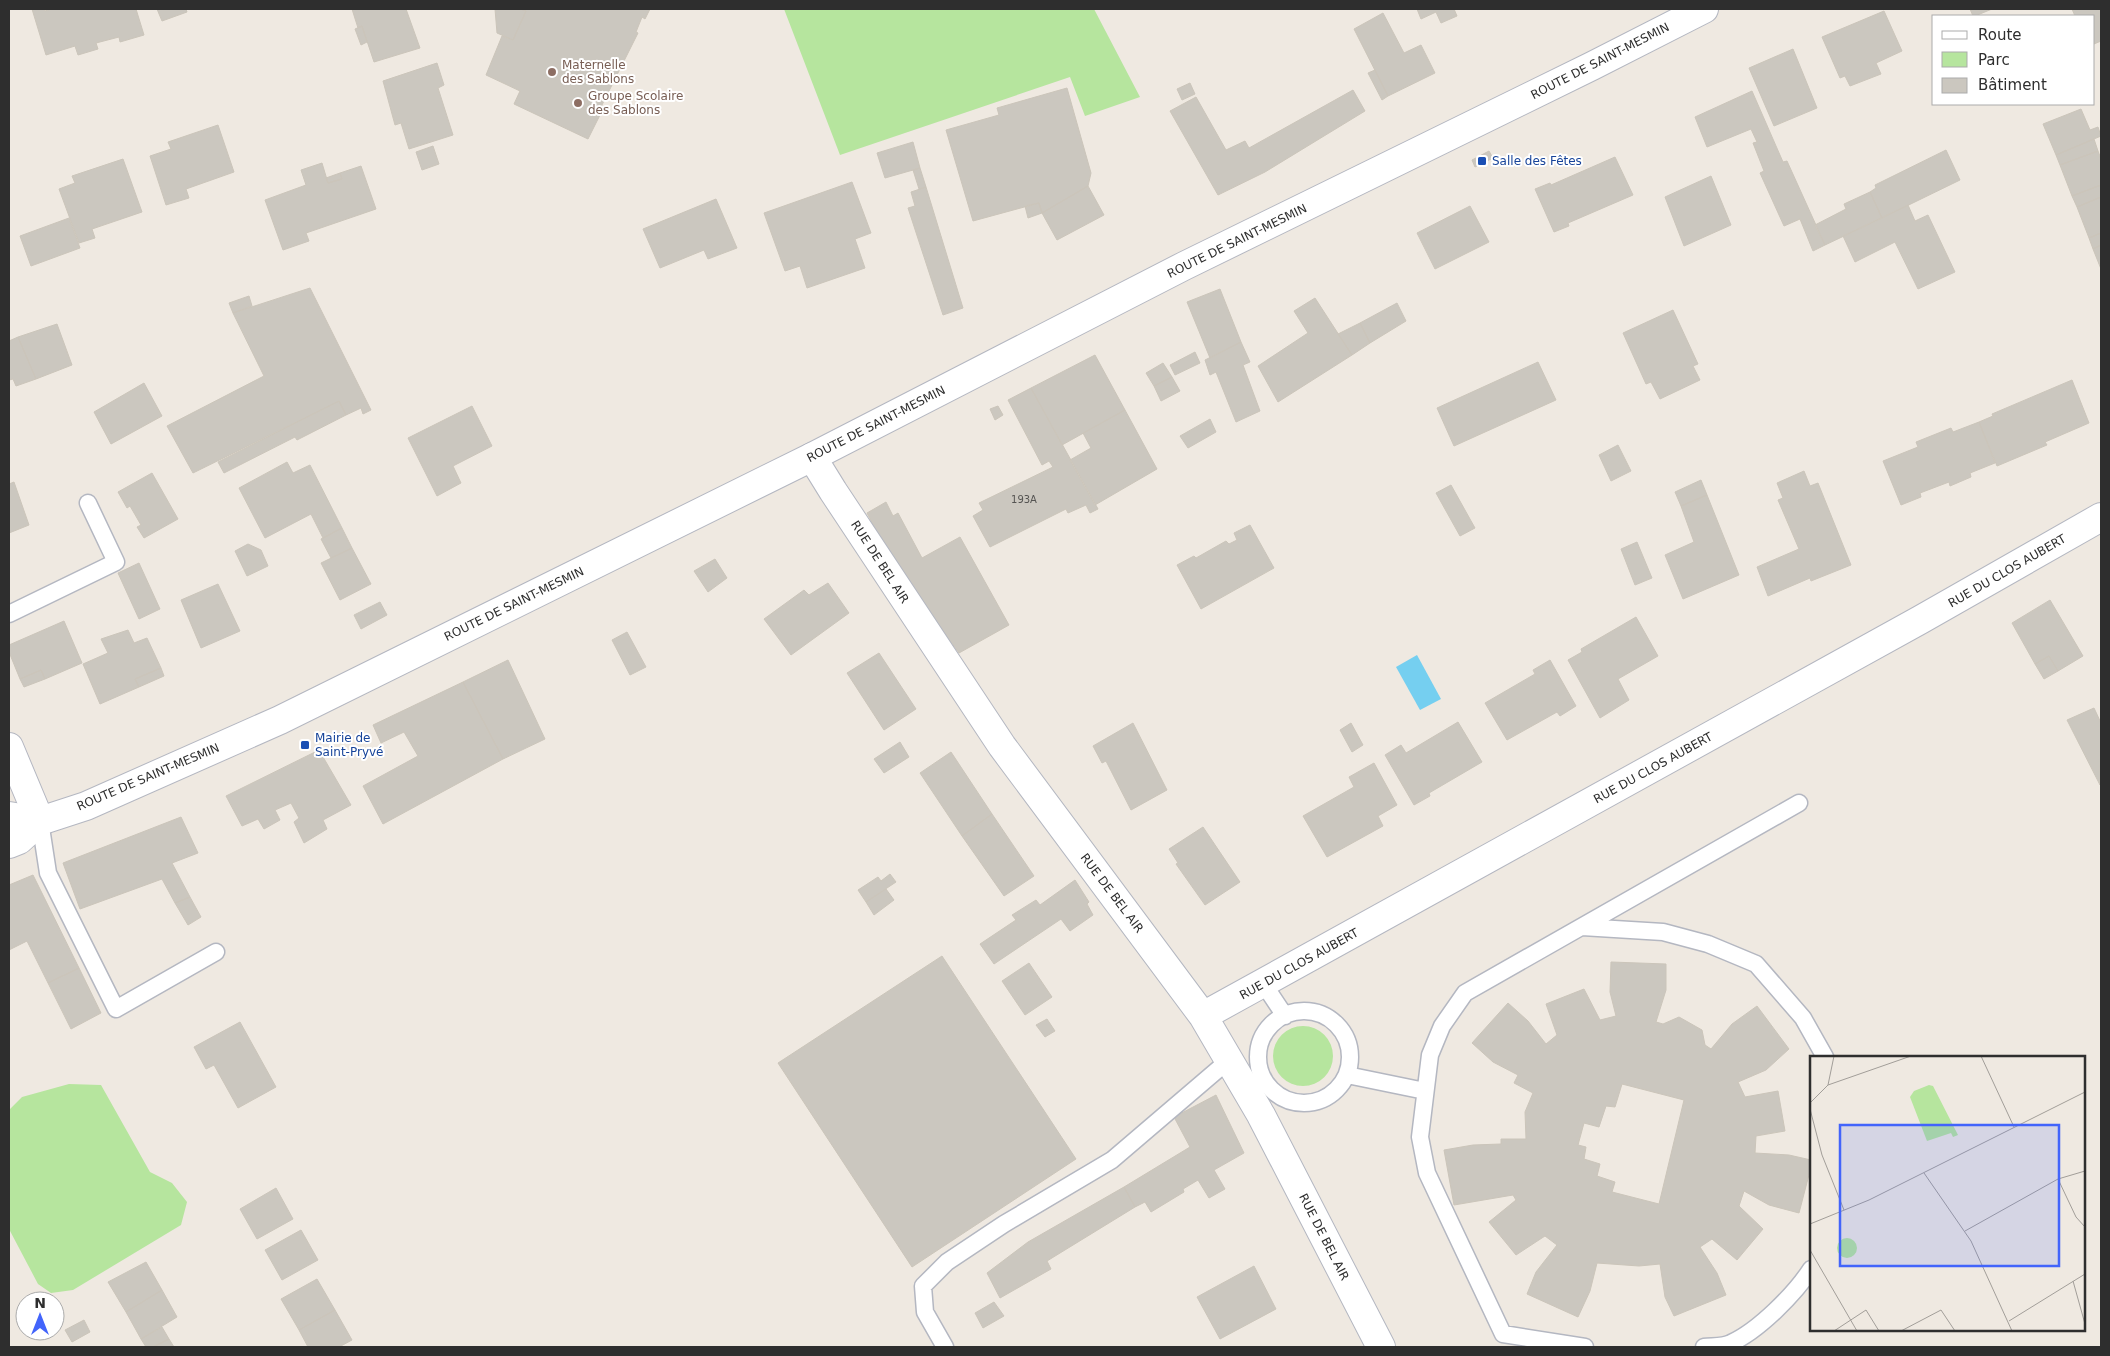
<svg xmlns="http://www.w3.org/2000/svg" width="2110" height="1356" font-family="'DejaVu Sans',sans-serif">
<rect width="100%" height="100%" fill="#efe9e1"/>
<path fill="#b6e59e" d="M784,9H1094L1140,97L1085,116L1070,77L840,155Z
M1273 1056a30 30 0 1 1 60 0a30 30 0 1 1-60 0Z
M69,1084L101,1085L150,1172L172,1183L187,1202L181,1225L73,1290L51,1293L38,1284L9,1229V1110L22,1097Z"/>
<path fill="#75cff0" d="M1417,655L1441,699L1420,710L1396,667Z"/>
<path fill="#cbc7bf" stroke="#cbc5ba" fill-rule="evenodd" d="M32,9H44L45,11L51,9H136L144,35L120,42L119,37L96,43L98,49L78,55L75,46L46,55Z
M157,9H186L187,12L162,21Z
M352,9H406L420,48L374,62L362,26L358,28Z
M495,9H521L526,11L513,40L497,33Z
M521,9H650L645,19L642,17L636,32L638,33L600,109L602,111L588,139L514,104L520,91L486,75L502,36L513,40L526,11Z
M1417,9H1454L1457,16L1441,23L1436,12L1421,19Z
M1970,9H1992L1975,16H1973Z
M2072,9H2101V41L2094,44V16H2075Z
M1884,11L1902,51L1876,63L1881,74L1850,86L1845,76L1840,78L1822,37Z
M1383,13L1404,53L1421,45L1435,73L1388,96L1354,29Z
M362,26L367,42L361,45L355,29Z
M1793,49L1817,108L1774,126L1749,68Z
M437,63L444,85L438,88L453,135L409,149L401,123L395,125L383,81Z
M1375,70L1388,96L1382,100L1368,73Z
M1190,83L1195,94L1182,100L1177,89Z
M1067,88L1091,173L1088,186L1042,213L1039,203L973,221L946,130L999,115L997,108Z
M1353,90L1365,111L1265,172L1218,195L1170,111L1196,97L1226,150L1245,141L1249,148Z
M1752,91L1783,162L1787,161L1825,245L1813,251L1800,219L1784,226L1760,173L1764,171L1753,143L1757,142L1751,129L1707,147L1695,117Z
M2081,109L2090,130L2098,127L2101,136L2056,155L2043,124Z
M218,125L234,172L186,189L189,198L166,205L150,156L171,149L168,142Z
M2094,139L2098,151L2060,165L2056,155Z
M913,142L920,168L885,178L877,153Z
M433,146L439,164L422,170L416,152Z
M1946,150L1960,180L1882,218L1870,192L1876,188L1875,185Z
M1489,151L1493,158L1475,167L1472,160Z
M2098,151L2101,159V185L2072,196L2060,165Z
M1615,157L1633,195L1568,223L1569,226L1554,232L1535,189L1550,183L1551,185Z
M123,159L142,212L92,229L95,238L79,243L59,189L75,183L72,176Z
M322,163L328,183L342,179L340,173L361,166L376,209L306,233L309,241L283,250L265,200L306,185L301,170Z
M920,168L926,187L919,189L913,170Z
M340,173L342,179L328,183L326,178Z
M1711,176L1731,225L1684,246L1665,197Z
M852,182L871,233L855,239L865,268L807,288L800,266L785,271L764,213Z
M2101,185V197L2077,207L2072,196Z
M1088,186L1104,215L1057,240L1042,213Z
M926,187L963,308L943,315L908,208L915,206L911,192Z
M1870,192L1882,218L1825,245L1815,225L1846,209L1844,204Z
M2101,197V233L2089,238L2077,207Z
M716,199L737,248L708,259L704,250L660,268L643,229Z
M1039,203L1042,213L1028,218L1025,206Z
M1908,205L1915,221L1928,215L1955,272L1918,289L1895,242L1855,262L1843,236Z
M1470,206L1489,242L1435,269L1417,233Z
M69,218L80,248L31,266L20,236Z
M2101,233V245L2093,249L2089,238Z
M2101,245V269L2093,249Z
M310,288L371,410L363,414L361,408L346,415L339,401L193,473L167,426L264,376L233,313Z
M1220,289L1241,342L1210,358L1187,302Z
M249,296L252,306L233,313L229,303Z
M1315,298L1352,355L1278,402L1258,366L1308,333L1294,311Z
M1397,303L1406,321L1370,343L1360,323Z
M1673,310L1698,364L1693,366L1700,380L1660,399L1651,382L1646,384L1623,333Z
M1360,323L1370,343L1352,355L1338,334Z
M57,324L72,365L36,379L18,337Z
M18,337L36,379L16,386L13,379L9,380V341Z
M1241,342L1250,362L1243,365L1260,411L1236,422L1216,372L1210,375L1205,360Z
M1195,352L1200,363L1175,375L1170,365Z
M1095,355L1125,410L1062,445L1031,388Z
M1538,362L1556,400L1454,446L1437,408Z
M1163,363L1172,377L1154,386L1146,373Z
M1172,377L1180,391L1161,401L1154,386Z
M2072,380L2089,423L2045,442L2047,445L1997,466L1979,422L1993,416L1992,414Z
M144,383L162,416L111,444L94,412Z
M1031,388L1098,509L1090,513L1086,505L1068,513L1066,509L990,547L973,516L983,510L979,503L1053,467L1049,461L1042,465L1008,400Z
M339,401L346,415L297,440L295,437L224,473L218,462Z
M472,406L492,446L453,466L461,483L437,496L408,438Z
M998,406L1003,415L995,420L990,409Z
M1125,410L1157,469L1095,505L1070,460L1091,448L1083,433Z
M1210,419L1216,432L1188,448L1180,436Z
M1979,422L1995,463L1970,473L1971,477L1950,486L1949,482L1920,493L1921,497L1901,505L1883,461L1918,447L1916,442L1951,428L1953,432Z
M1618,445L1631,471L1611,481L1599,455Z
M287,462L293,473L310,465L342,528L323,538L311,514L265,538L239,488Z
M1804,471L1810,486L1818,483L1851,565L1811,581L1810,578L1768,596L1757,567L1799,549L1778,500L1783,498L1777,483Z
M152,473L178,519L144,538L137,527L141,525L130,506L127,508L118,492Z
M1701,480L1707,495L1681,506L1675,492Z
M14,482L29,525L9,533V484Z
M1451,485L1475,528L1460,536L1436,493Z
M1707,495L1739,575L1683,599L1665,555L1694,542L1681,506Z
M886,502L893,516L898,513L922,558L960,537L1009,625L959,653L893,563L867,513Z
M1250,525L1274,568L1201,609L1177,565L1194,556L1196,558L1226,541L1229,544L1237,540L1234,533Z
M342,528L352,548L331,558L321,539Z
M1637,542L1652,578L1635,585L1621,549Z
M248,544L261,550L268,566L247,576L235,551Z
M352,548L371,584L340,600L321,563Z
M715,559L727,578L708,592L694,571Z
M139,563L160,609L139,619L118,573Z
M828,583L849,613L791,655L764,619L804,590L809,595Z
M218,584L240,631L201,648L181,600Z
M2050,600L2083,656L2058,671L2049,656L2035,664L2012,623Z
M380,602L387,615L361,629L354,615Z
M1636,617L1658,656L1618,679L1629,700L1600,718L1568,660L1582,652L1581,649Z
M64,621L82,663L45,679L41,670L20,679L9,652V645Z
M128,630L134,643L147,638L161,668L135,679L139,687L100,704L83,664L108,653L101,639Z
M627,632L646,667L630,675L612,640Z
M879,653L916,709L884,730L847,673Z
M2049,656L2058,671L2044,679L2035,664Z
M508,660L545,739L503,759L463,682Z
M1550,660L1576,706L1560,716L1557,712L1507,740L1485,703L1535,674L1533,670Z
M161,668L164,676L139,687L135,679Z
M41,670L45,679L24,687L20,679Z
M463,682L503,759L383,824L363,786L418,756L404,732L381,743L373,725Z
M2094,708L2101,723L2100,785L2067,720Z
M1458,722L1482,762L1429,793L1430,796L1414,805L1385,755L1401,745L1406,753Z
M1133,723L1167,790L1131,810L1106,761L1102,763L1093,746Z
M1351,723L1363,745L1352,752L1340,730Z
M900,742L909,757L884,773L874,759Z
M319,750L351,805L323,820L327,829L304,843L294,822L299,818L291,803L275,810L280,820L264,829L258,819L242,826L226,796Z
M951,752L992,814L962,836L920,773Z
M1374,763L1397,805L1378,816L1383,826L1327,857L1303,816L1354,787L1349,777Z
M992,814L1034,876L1004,896L962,836Z
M181,817L198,853L172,863L190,897L175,903L162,879L80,909L63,863Z
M1203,827L1240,882L1205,905L1176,864L1178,863L1169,849Z
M890,874L896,882L866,902L858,890L878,877L881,881Z
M33,875L79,968L48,983L27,941L9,950V885Z
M1075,880L1089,902L1087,904L1093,915L1070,931L1061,919L994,964L980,944L1016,920L1012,915L1036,900L1040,905Z
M886,889L894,900L874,915L866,902Z
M190,897L201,917L188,925L175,903Z
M942,956L1076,1159L912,1267L778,1063Z
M1611,962L1666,964V990L1656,1022L1663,1024L1679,1017L1702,1030L1705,1045L1711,1049L1732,1024L1757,1006L1789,1049L1766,1070L1738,1082L1745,1097L1778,1091L1785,1131L1756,1136L1755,1153L1789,1155L1811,1160V1167L1799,1213L1769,1205L1744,1191L1739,1206L1763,1229L1737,1260L1712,1239L1700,1247L1717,1273L1726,1295L1674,1316L1665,1297L1660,1264L1639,1266L1597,1263L1590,1291L1578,1317L1527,1294L1536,1272L1557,1245L1545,1236L1516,1255L1489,1222L1516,1200L1513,1195L1454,1205L1444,1150L1473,1145L1501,1144V1139H1526L1525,1112L1533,1093L1514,1083L1518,1075L1493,1062L1472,1043L1508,1003L1528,1021L1546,1044L1557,1035L1546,1004L1584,989L1600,1020L1616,1016L1610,992ZM1622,1084L1684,1100L1659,1204L1612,1192L1615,1182L1597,1176L1600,1164L1584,1159L1586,1147L1578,1145L1584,1123L1599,1127L1606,1106L1615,1107Z
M1029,963L1052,997L1025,1015L1002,981Z
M79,968L101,1013L71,1029L48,983Z
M1047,1019L1055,1031L1045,1037L1036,1025Z
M240,1022L276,1087L238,1108L214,1065L206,1069L194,1047Z
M1216,1095L1244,1153L1214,1170L1225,1189L1209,1198L1198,1180L1183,1189L1184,1192L1151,1212L1145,1202L1135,1207L1124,1187L1190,1147L1174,1117Z
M1124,1187L1135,1207L1047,1261L1051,1269L1000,1298L987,1273L1028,1242Z
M276,1188L293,1219L257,1239L240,1209Z
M301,1230L318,1260L282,1280L265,1250Z
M146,1262L162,1290L126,1312L108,1282Z
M1254,1266L1276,1309L1220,1339L1197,1297Z
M317,1279L335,1310L299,1330L281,1299Z
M162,1290L177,1317L141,1339L126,1312Z
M994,1302L1004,1316L983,1328L975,1313Z
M335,1310L352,1340L339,1347H308L299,1330Z
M84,1320L90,1332L72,1342L65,1330Z
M162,1327L169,1339L153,1347H146L141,1339Z
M169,1339L174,1347H153Z"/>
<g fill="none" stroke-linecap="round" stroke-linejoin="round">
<defs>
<path id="lane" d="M9,614L116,562L88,503
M40,821L48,873L116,1009L216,952
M1582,927L1663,932L1708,944L1756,964L1803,1018L1825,1057
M1263,983L1285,1016
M1258 1057a46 46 0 1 1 92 0a46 46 0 1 1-92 0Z
M1347,1075L1425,1091
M945,1347L925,1312L923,1286L947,1262L1004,1224L1112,1160L1229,1060
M1585,1347L1503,1334L1427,1173L1420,1137L1430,1055L1442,1026L1465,993L1799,803
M1704,1347C1712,1346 1724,1347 1731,1343C1758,1331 1795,1294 1811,1269"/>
<path id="street" d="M812,457L833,491L1002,746L1203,1016L1261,1115L1381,1347
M9,747L40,821
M1203,1016L1920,620L2101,517"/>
<path id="secondary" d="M9,816L40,821
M9,844L19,840L40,821L86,806L280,720L812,457L1184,266L1592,66L1704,9"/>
</defs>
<use href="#lane" stroke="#b4b7c1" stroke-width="19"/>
<use href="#street" stroke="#b4b7c1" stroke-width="30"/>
<use href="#secondary" stroke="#b4b7c1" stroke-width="30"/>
<use href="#lane" stroke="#fff" stroke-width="16"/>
<use href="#street" stroke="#fff" stroke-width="28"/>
<use href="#secondary" stroke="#fff" stroke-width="28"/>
</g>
<g fill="#8d6e63" stroke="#fff" stroke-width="2">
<circle cx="552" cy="72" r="5"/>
<circle cx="578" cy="103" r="5"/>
</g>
<g fill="#1a4fb4" stroke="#fff" stroke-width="2">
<rect x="1477" y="156" width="10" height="10" rx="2.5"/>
<rect x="300" y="740" width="10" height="10" rx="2.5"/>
</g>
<g text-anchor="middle" stroke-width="4" stroke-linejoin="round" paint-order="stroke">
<g font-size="10" fill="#555452">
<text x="1024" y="503">193A</text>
</g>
<g font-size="12" fill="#2e2e2e" stroke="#fff">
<text transform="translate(1600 61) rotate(-27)" y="4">ROUTE DE SAINT-MESMIN</text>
<text transform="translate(1237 241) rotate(-26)" y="4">ROUTE DE SAINT-MESMIN</text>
<text transform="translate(876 424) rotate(-27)" y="4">ROUTE DE SAINT-MESMIN</text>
<text transform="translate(880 562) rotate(57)" y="4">RUE DE BEL AIR</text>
<text transform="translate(2007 571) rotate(-30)" y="4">RUE DU CLOS AUBERT</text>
<text transform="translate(514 604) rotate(-26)" y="4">ROUTE DE SAINT-MESMIN</text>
<text transform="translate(1653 768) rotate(-29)" y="4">RUE DU CLOS AUBERT</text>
<text transform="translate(148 777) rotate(-23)" y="4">ROUTE DE SAINT-MESMIN</text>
<text transform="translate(1112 893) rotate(53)" y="4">RUE DE BEL AIR</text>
<text transform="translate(1299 964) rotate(-29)" y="4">RUE DU CLOS AUBERT</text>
<text transform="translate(1324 1237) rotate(63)" y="4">RUE DE BEL AIR</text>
</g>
<g font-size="12" fill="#785e54" stroke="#fff" text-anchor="start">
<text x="562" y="69">Maternelle<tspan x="562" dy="14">des Sablons</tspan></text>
<text x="588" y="100">Groupe Scolaire<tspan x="588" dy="14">des Sablons</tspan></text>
</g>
<g font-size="12" fill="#164399" stroke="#fff" text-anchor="start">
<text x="1492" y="165">Salle des Fêtes</text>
<text x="315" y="742">Mairie de<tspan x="315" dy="14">Saint-Pryvé</tspan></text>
</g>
</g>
<g transform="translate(1810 1056)">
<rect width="275" height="275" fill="#efe9e1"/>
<path d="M119,29L123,30L148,79L143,81L141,77L117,85L100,41L104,35ZM27 192a10 10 0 1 1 20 0a10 10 0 1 1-20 0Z" fill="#b6e59e"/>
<path fill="none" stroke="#a29e99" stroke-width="1" d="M171,0L204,71M18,29L101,0M0,47L18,29L24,0M0,53L12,99L34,154M114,117L161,185L202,275M248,123L266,161L275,171M0,168L59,144L275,36M155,175L248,123L275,115M0,194L47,275M263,225L275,268M199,265L275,218M24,275L56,254L69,275M91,275L131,254L145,275"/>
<path fill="#4264fb" fill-opacity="0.15" stroke="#4264fb" stroke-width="2.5" d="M30,69H249V210H30Z"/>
<rect width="275" height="275" fill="none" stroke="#2e2e2e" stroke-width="2.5"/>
</g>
<rect width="2110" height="1356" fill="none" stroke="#2e2e2e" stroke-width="20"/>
<rect x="1932" y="15" width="162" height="90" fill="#ffffff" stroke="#ababab"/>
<rect x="1942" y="31" width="25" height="8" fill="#ffffff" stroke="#ababab"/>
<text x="1978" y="40" font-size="15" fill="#2e2e2e">Route</text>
<rect x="1942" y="52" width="25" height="15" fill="#b6e59e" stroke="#ababab"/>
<text x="1978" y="65" font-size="15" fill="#2e2e2e">Parc</text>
<rect x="1942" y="78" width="25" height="15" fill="#cbc7bf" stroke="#ababab"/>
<text x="1978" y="90" font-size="15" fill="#2e2e2e">Bâtiment</text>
<g transform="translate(40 1316)"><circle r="24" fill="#ffffff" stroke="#ababab"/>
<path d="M0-4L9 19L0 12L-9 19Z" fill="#4264fb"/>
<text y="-8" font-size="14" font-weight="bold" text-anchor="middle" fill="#2e2e2e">N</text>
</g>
</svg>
